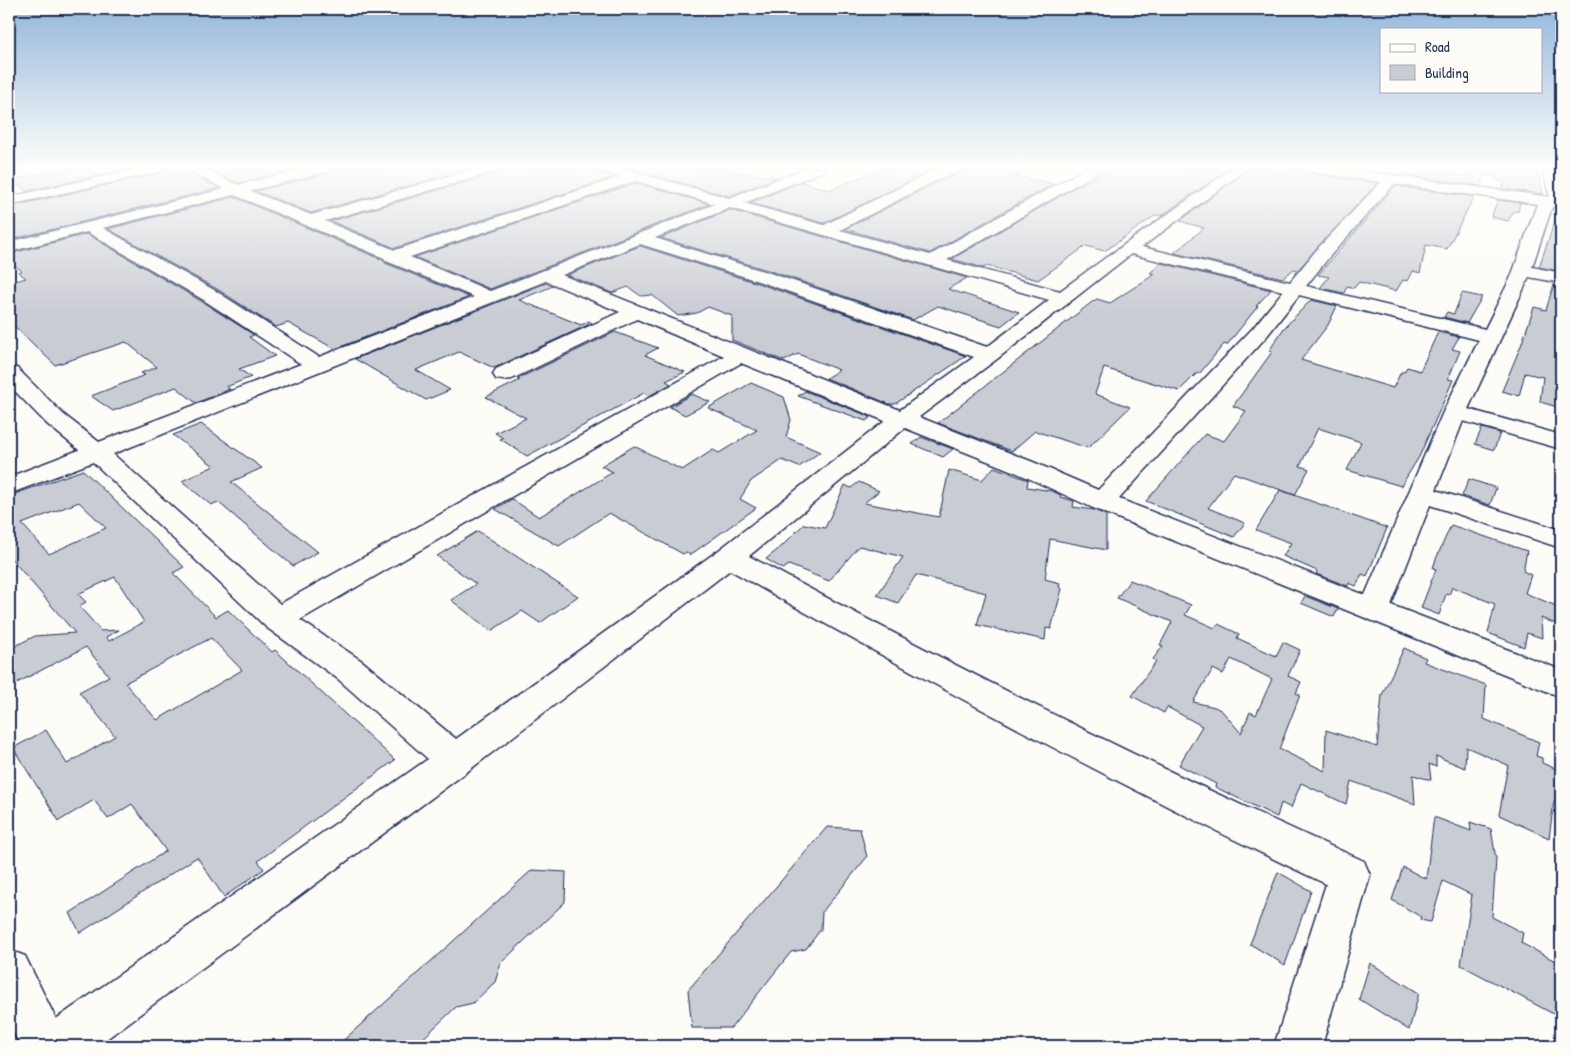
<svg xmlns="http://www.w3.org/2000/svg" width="1570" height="1055" font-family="'Patrick Hand',sans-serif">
<rect width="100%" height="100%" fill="#fdfcf7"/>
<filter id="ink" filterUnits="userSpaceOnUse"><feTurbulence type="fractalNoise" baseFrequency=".02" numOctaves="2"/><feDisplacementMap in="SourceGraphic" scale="10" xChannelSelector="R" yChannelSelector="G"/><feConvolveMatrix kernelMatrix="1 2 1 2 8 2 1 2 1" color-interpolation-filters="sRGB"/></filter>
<g filter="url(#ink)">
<path fill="#c9ccd3" stroke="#1b2f5e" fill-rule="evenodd" d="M70,168H133L27,191L10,180Z
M206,168H302L238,183Z
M333,168H472L311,213L256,191L329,173Z
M501,168H597L600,173L615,177L395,248L331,221L498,173Z
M626,168H736V170L731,172L778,177L729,196Z
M882,168H937L824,223L750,203L801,182L830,190Z
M965,168H1030L1015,176L1053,184L930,253L845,229L944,179L962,173Z
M1114,168H1230L1161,216L1156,215L1109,248L1104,251L1086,246L1038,280L987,266L984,268L952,259L1074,188Z
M1250,168H1263L1285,172L1289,168L1312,174L1377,183L1298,270L1294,269L1283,278L1174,253L1204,228L1180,221Z
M1405,168H1429V171L1466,176V168H1537L1543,194L1502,189L1505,183L1486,174L1480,186L1404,175Z
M174,170L192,178L193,175L219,188L9,240V207Z
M636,183L709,204L490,289L415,257Z
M1395,186L1474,197L1447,249L1426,245L1420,273L1413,271L1408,281L1403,280L1396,291L1359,282L1354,288L1347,286L1344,293L1320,288L1329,277L1318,275Z
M234,197L383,260L385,263L469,297L335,349L288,323L276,327L217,289L108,229Z
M1498,200L1520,203L1518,212L1514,211L1508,221L1491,217Z
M1559,209H1561V261L1559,271L1539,267Z
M730,210L967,278L948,289L1019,312L1001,326L938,306L913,320L771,271L661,238Z
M87,234L201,301L254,335L249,337L275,356L239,369L251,377L226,387L230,389L196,403L176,387L113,411L91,396L145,375L141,373L157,367L126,342L55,365L9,321V283L26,278L18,272L22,271L9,261V254Z
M640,246L757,283L966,356L895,404H889L826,378L839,370L798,354L784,361L732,340V316L708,307L697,313L678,316L652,295L641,296L628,287L612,293L567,275Z
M1161,263L1271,290L1256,306H1258L1227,345L1224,344L1199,374L1197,373L1179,391L1104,368L1095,394L1130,407L1088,448L1035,431L1012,451L938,423L1092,302L1097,299L1110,303L1155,274L1150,273Z
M546,283L553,286L519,300L581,325L589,321L592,323L494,368L459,352L416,370L450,390L426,400L355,359Z
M1554,284L1561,285V408L1540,402L1543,377L1525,373L1519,396L1502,391L1522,343L1534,307L1546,310Z
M1462,293L1482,297L1467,323L1444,317L1447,312L1454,314Z
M1311,300L1337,306L1328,325L1301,360L1393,388L1401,372H1404L1407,367L1420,371L1438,332L1459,337L1452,349L1460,351L1448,379L1453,380L1419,457L1401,486L1347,470L1361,442L1318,428L1300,466L1309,469L1295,495L1234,473L1208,508L1245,523L1234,537L1146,501L1205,434L1224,441L1246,411L1233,406L1272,352L1269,351L1284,328Z
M615,332L658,348L645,355L685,372L666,381L671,384L649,396L644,393L527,456L500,439L503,438L495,433L526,418L486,397L520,380L517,379Z
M751,383L784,397L791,420L786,437L820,452L799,467L782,460L751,481L740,499L756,508L690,555L686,552L683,554L609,513L559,546L495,509L512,499L539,517L613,472L601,466L634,446L682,470L713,450L719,453L757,430L708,408Z
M805,391L871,417L866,421L798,396Z
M692,394L710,402L685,415L670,407Z
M201,424L262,468L231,482L318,552L293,566L218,502L211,505L182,481L214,466L173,435Z
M1482,428L1500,433L1494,450L1475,444Z
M921,437L953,449L943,457L912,444Z
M994,467L1028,480L1027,487L1052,491L1061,495L1060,497L1074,501L1073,507L1094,510L1106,515V550L1050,539L1045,579L1060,583L1059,587L1062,589L1051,629L1046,628L1045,640L977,625L986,593L916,575L898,603L877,595L903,557L859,546L829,581L789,565L783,569L766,559L781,547L804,524L825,528L845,485L851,488L859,482L879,491L864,503L939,517L949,470L982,480Z
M83,470L184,567L173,573L216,617L228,610L272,652L275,650L395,760L258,861L264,869L224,897L197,857L80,933L70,913L166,851L132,804L108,819L94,800L59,821L13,748L46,730L67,764L115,736L79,692L109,676L86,647L9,687V649L35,636L75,633L9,556V496ZM79,502L106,528L49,554L22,524ZM115,577L144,622L109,641L106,637L119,630L101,631L79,606L86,602L78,594ZM211,638L242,670L157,720L125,683Z
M1469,479L1496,488L1490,505L1462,496Z
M1280,490L1387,528L1367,576L1362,574L1356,586L1349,583L1348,586L1316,574L1317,571L1283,556L1291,543L1256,530Z
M1451,525L1527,551L1523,571L1531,575L1525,593L1561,608V626L1541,618L1542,638L1527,633L1524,647L1488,633L1495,604L1452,587L1449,595L1446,594L1439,615L1421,608L1436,569L1433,568L1436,559Z
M478,531L557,583L578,596L540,623L522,611L491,631L451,600L476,584L437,556Z
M1130,580L1191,605L1185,615L1215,628L1218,624L1239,634L1237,638L1276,656L1283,642L1300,650L1288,676L1301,682L1296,693L1300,695L1279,749L1325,771L1326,730L1377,747L1382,695L1404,648L1426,658L1424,662L1486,685L1484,719L1539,742L1536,756L1542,758V763L1561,771V804L1554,801L1549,838L1499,815L1508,765L1466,747L1465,768L1436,756V767L1429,764L1431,780L1413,775L1415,804L1351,781L1346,804L1301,783L1291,808L1281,803L1277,817L1215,787L1216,784L1179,765L1202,726L1167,707L1164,713L1132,696L1156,661L1153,659L1163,646L1160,645L1172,622L1117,598ZM1231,659L1272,679L1256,715L1250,712L1241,733L1222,711L1215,707L1193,702L1213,669L1223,674Z
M1305,596L1338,609L1334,617L1301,603Z
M1434,817L1471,831L1470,822L1491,829L1496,859L1492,917L1523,933L1521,943L1561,964V1018L1461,965L1472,895L1443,881L1431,922L1420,920L1421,917L1392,900L1403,867L1426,879Z
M827,827L860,829L867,857L822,912L821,929L806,949L791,952L731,1028H692L688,990Z
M532,870L566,872L565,902L501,963L495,982L473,1003L456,1007L415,1046H337Z
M1278,872L1311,891L1285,965L1250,944Z
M1370,963L1419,993L1409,1030L1359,999Z"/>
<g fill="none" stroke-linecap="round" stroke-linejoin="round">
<defs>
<path id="minor" d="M141,168H165L158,172L9,205V197Z
M184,168H202L238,185L309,168H331L329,171L250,191L311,215L478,168H499L497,171L325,221L395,250L621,177L601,171L599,168H620L729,198L807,168H826L824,171L744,203L824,225L933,171L943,168H963L961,171L943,177L840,230L930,255L1086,168H1102L1100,171L947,260L1060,291C1117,249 1175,209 1233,168H1248L1142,247L1290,282L1318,248L1381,182L1312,172L1305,168H1339L1550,197L1542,168H1556L1561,183V207H1552L1532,267L1561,273V283L1529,277L1468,409L1561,435V449L1463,421L1436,490L1561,530V548L1430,505L1391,605L1561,670V697L1093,508L1015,472L905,428L749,556C950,665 1155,768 1364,861L1370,875L1322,1046H1274L1326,884C1123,788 925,681 730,570L468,771L97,1046H20L9,1022V950L25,956L56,1019L428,759L338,679L266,627L93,462L9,494V477L79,450L47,424L9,385V367L17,368L63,414L99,442L301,364L202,299L87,232L9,252V242L224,189ZM636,181L715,204L490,291L410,257ZM1394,184L1537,204L1511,277L1485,329L1306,286L1330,256ZM234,195L384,258L386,261L474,297L319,357L216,291L103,228ZM730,208L1049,300L987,347L770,273L655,238ZM640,244L758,281L974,357L900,410L562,275ZM1131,254L1283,291L1253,328L1098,490L1033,462L919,417L997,359ZM546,281L620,312L496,369L493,374L496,379L504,380L512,379L637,319L724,356L280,604L113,454ZM1299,295L1479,340L1443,412L1365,595L1119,499L1267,336ZM741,363L885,421L719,550L456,739L362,661L300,620Z"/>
</defs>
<use href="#minor" stroke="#1b2f5e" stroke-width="3"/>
<use href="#minor" fill="#fdfcf7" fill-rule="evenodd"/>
</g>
</g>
<linearGradient id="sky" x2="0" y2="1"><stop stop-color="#93b6da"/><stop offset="0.53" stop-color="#fefefb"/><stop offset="1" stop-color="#fefefb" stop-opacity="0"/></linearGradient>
<rect width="1570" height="315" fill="url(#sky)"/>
<rect width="1570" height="1055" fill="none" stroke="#fdfcf7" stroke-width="30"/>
<rect x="15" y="15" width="1540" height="1025" fill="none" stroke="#1b2f5e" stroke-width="2" filter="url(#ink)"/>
<rect x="1380" y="28" width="162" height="65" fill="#fdfcf7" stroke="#a3aaba"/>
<rect x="1390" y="44" width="25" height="8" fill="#fdfcf7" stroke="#a3aaba"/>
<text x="1425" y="52" font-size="15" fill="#1b2f5e">Road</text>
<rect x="1390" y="65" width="25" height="15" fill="#c9ccd3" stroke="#a3aaba"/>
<text x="1425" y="78" font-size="15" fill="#1b2f5e">Building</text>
</svg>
